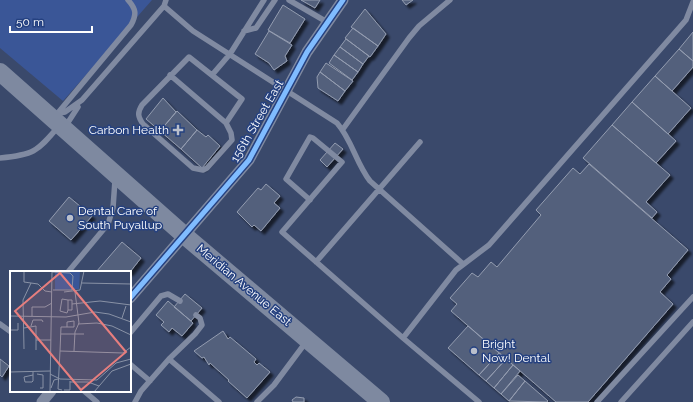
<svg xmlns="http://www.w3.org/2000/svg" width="693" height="402" font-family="Raleway,sans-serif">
<defs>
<filter id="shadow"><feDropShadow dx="3.5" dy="3.5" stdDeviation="1" flood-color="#0009"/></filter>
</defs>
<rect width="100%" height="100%" fill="#3a496b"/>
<path fill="#3a5697" d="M0,0H152L63,101L0,48Z"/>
<path fill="#53607b" stroke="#939cb0" filter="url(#shadow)" d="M301,0H320L315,8Z
M402,0H413L406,5Z
M283,5L305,19L290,43L268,30Z
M365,9L386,34L378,46L351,27Z
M353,28L378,46L370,57L345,38Z
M269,31L292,45L285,56L287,61L274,70L269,63L255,54Z
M693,32V61L679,49Z
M346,39L369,56L363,64L340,47Z
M340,47L363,64L358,72L334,55Z
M679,49L693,61V67L672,91L655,76Z
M334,55L358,72L352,80L329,63Z
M326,63L353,81L345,91L320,72Z
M320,72L345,91L338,101L318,88L317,77Z
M655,76L691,108L668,134L632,102Z
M163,98L176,112L160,131L146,119Z
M632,102L676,141L656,163L612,125Z
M177,111L197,130L181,149L160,131Z
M612,125L670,175L646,202L657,212L652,218L583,158Z
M197,130L206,137L208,135L220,146L202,168L181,149Z
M335,143L343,149L327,167L320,160Z
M589,164L688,250L667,275L671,279L660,292L673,304L588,402H556L451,311L457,304L450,298L472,273L478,277L491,262L497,267L541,215L536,210L573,168L580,174Z
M266,184L280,196L274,203L280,208L261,231L254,225L252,227L237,212L258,188L261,190Z
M69,197L92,216L71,240L49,221Z
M122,242L141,258L130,272H96Z
M185,294L202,308L191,321L174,307Z
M168,301L193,323L182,336L172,328L169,332L161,325L164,322L156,315Z
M468,326L499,353L479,375L448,348Z
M223,331L228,339L230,337L256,359L254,362L257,365L259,363L270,372L247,398L228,381L229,380L210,363L209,365L204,357L202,358L194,351Z
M499,353L506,359L486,381L479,375Z
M0,359L9,366L2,377L0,375Z
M506,359L513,365L494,388L486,381Z
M513,365L520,371L501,394L494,388Z
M518,375L525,381L509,401L501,394Z
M525,381L548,401L547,402L509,401Z
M296,397L304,398V402H293L292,400Z"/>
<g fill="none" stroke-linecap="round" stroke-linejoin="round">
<path stroke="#808aa1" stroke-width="5.5" d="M289,0L327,22
M164,6L193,31L337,123C352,140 356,163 370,181L462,263
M244,31L256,28L275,0
M170,75L226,123L242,99L189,57L142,105C137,113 138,117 143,124L193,168L203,170L207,168L232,140L231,133L226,123
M212,75L230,54L264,0
M54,114L65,112L82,100L164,6L166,0
M57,114L131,25C137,14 136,9 128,0
M65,127L78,107
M343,129L409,38L419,26L450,0
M0,158C33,155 37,152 58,127
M310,200L286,179L310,137L313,138L342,162L282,232L403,338
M316,262L420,142
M68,272L108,224L113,208L115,180
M0,324L11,332
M130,333L161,296L168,294L180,301
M169,359L195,334L202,325L200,318L196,315
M130,364L150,381
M84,391L97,402
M135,402L141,391L169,359L219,402
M257,402L274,385L306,342
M479,402L403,338L456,270L489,245L686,20L693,2
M597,402L693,297
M621,402L693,322"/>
<path stroke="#808aa1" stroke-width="11" d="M130,298L249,160L307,52L343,0
M42,402L51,391"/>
<path stroke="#7e89a0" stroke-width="18" d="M0,72L184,235L381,402"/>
<defs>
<path id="cycleway" d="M130,298L249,160L307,52L343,0"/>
</defs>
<use href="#cycleway" stroke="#254180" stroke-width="8"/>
<use href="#cycleway" stroke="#80bcff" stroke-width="5"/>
</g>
<g fill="#babfcb" stroke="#254180" stroke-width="1.5">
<path d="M176 124h4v4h4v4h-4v4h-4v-4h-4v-4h4z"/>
<circle cx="70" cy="218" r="4"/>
<circle cx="474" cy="351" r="4"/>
</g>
<g text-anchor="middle" stroke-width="3" stroke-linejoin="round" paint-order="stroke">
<g font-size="12" fill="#fff" stroke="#254180">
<text transform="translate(257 121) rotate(-60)" y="4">156th Street East</text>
<text transform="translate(244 285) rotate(40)" y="4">Meridian Avenue East</text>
</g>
<g font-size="12" fill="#fff" stroke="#254180" text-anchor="start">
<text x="169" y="134" text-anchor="end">Carbon Health</text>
<text x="78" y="215">Dental Care of<tspan x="78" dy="14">South Puyallup</tspan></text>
<text x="482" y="348">Bright<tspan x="482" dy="14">Now! Dental</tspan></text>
</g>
</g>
<g transform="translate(10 271)">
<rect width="121" height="121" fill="#3a496b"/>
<path d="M45,0H70L69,18L45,19Z" fill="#3a5697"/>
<path fill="none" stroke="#8992a6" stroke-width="1" d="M14,0V11L28,13L35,20L42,21M42,1L60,2L63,5L62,19H43M72,12L121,13M54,21L70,19L74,0M62,33L90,30L121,34M58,39L57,42L50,40L52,28L58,29H62V39H58V29M0,45L56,46L85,41L99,43L121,51M22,45V36H35L42,32M112,47L116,35M68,53L87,52L102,55L121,64M21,55L23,49H32L33,51M14,57L26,55V79M0,59H8V52M51,63H74M26,69H41M14,78L13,29L21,12M50,80L51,56H64V50L57,51V56M64,80L65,61L69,52L65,21M0,101L40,100M23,101V110L22,111H15L14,106L23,104M27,103L33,104V117H30M40,103L50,108L87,109L106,92L121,88M60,111H78L89,115M41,117L44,109L48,108M52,119L48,118L50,80L113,82L121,76M54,119H60V110M40,121L42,0M84,121L102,100L121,93"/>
<path fill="#e67e7e" fill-opacity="0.15" stroke="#e67e7e" stroke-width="2" d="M50,2L116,81L71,119L5,40Z"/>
<rect width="121" height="121" fill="none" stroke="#fff" stroke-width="2"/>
</g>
<path d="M10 26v6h82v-6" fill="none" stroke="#ffffff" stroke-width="2"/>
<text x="16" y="26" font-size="12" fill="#ffffff" stroke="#254180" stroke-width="3" paint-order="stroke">50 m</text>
</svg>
